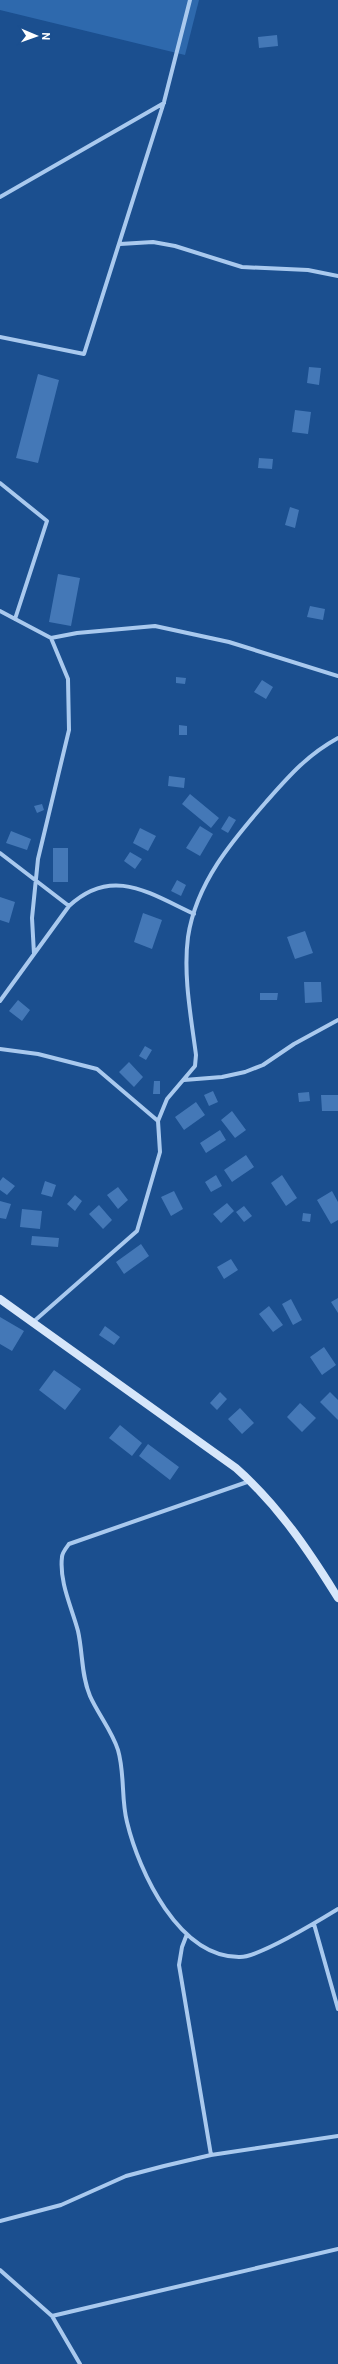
<svg xmlns="http://www.w3.org/2000/svg" width="338" height="2364" font-family="Roboto,sans-serif">
<rect width="100%" height="100%" fill="#1b4f8f"/>
<path fill="#2e69ad" d="M0,0H199L185,55L0,10Z"/>
<path fill="#4478b7" d="M277,35L278,46L259,48L258,37Z
M309,367L321,368L319,385L307,383Z
M38,374L59,380L38,463L16,458Z
M295,410L311,412L308,434L292,432Z
M259,458L273,459L272,469L258,468Z
M290,507L299,510L295,528L285,525Z
M58,574L80,578L71,626L49,622Z
M310,606L325,609L323,620L307,617Z
M176,677L186,678L185,684L176,683Z
M262,680L273,687L266,699L254,692Z
M179,725L187,726V735H179Z
M169,776L185,778L184,788L168,786Z
M190,794L219,818L211,828L182,804Z
M42,804L44,810L37,813L34,806Z
M229,816L236,820L228,833L221,829Z
M200,826L213,834L200,856L186,848Z
M140,828L156,836L148,851L133,843Z
M11,831L31,839L27,850L6,843Z
M53,848H68V882H53Z
M130,852L142,859L135,869L124,861Z
M177,880L186,885L181,896L171,891Z
M0,897L15,902L9,923L0,920Z
M143,913L162,920L152,949L134,942Z
M305,931L313,953L295,959L287,937Z
M304,982H321L322,1002L305,1003Z
M260,993H278L277,1000H260Z
M18,1000L30,1010L22,1021L9,1011Z
M145,1046L152,1050L146,1060L139,1056Z
M129,1062L143,1077L134,1087L119,1072Z
M154,1081H160V1094H153Z
M213,1091L218,1102L209,1106L204,1095Z
M309,1092L310,1101L299,1102L298,1093Z
M321,1095H338V1111H322Z
M196,1102L205,1115L184,1130L175,1117Z
M232,1111L246,1130L235,1138L221,1120Z
M220,1130L226,1140L206,1153L200,1143Z
M246,1155L254,1167L232,1182L224,1170Z
M216,1175L222,1186L211,1192L205,1182Z
M282,1175L297,1198L286,1206L271,1183Z
M3,1177L15,1186L7,1195L0,1190V1181Z
M45,1181L56,1185L52,1197L41,1194Z
M118,1187L128,1200L118,1209L107,1195Z
M174,1191L183,1209L171,1216L161,1197Z
M332,1191L338,1202V1220L331,1224L317,1200Z
M75,1195L82,1201L75,1211L67,1204Z
M0,1201L11,1204L6,1219L0,1218Z
M227,1203L234,1211L221,1223L213,1214Z
M99,1205L112,1220L103,1229L89,1214Z
M244,1206L252,1216L244,1222L236,1212Z
M22,1209L42,1211L40,1229L20,1227Z
M303,1213L311,1214L310,1222L302,1221Z
M32,1236L59,1238L58,1247L31,1245Z
M141,1244L149,1256L124,1274L116,1262Z
M231,1259L238,1270L224,1279L217,1267Z
M338,1298V1313L331,1302Z
M291,1299L302,1320L293,1325L282,1304Z
M269,1306L283,1325L273,1332L259,1314Z
M0,1317L24,1331L12,1351L0,1344Z
M105,1326L120,1337L114,1345L99,1335Z
M324,1347L336,1365L322,1375L310,1357Z
M54,1370L81,1389L65,1410L39,1390Z
M220,1392L227,1399L217,1410L210,1403Z
M330,1392L338,1400V1420L320,1402Z
M300,1403L316,1418L302,1432L287,1417Z
M240,1408L254,1423L242,1434L228,1419Z
M120,1425L142,1443L132,1456L109,1438Z
M148,1444L179,1467L170,1480L139,1456Z"/>
<g fill="none" stroke-linecap="round" stroke-linejoin="round">
<path stroke="#a9c9ee" stroke-width="4" d="M0,197L164,103
M120,244L153,242L175,246L242,267L308,270L338,276
M0,337L84,354L164,102L190,0
M0,483L47,521L15,619
M0,611L51,638L68,679L69,730L38,859L32,918L34,954
M51,638L77,633L155,626L229,642L338,676
M0,853L69,906
M0,1001L69,906C112,866 149,893 194,914
M0,1049L38,1054L97,1069L158,1121
M184,1080L222,1077L245,1072L263,1065L294,1044L338,1020
M32,1323L137,1231L160,1152L158,1121L167,1099L195,1066L196,1055C191,1017 183,975 188,937C196,883 232,841 266,802C289,776 307,755 338,738
M250,1481L69,1544C66,1548 62,1553 62,1557C59,1582 72,1608 78,1631C83,1653 81,1675 90,1696C98,1714 112,1731 118,1750C125,1774 121,1799 127,1822C139,1872 179,1958 240,1957C259,1957 320,1920 338,1909
M314,1924L338,2009
M187,1934L182,1947L179,1965L211,2155
M0,2221L61,2205L126,2176L164,2166L211,2155L338,2136
M0,2270L52,2316L80,2364
M52,2316L338,2249"/>
<path stroke="#d6e6fa" stroke-width="8" d="M0,1299L236,1468C278,1505 309,1551 338,1598"/>
</g>
<g transform="translate(36 36) rotate(92)" stroke="#1b4f8f" stroke-width="3" paint-order="stroke">
<path d="M0-3L7 15L0 10L-7 15Z" fill="#ffffff"/>
<text y="-6" font-size="11" font-weight="bold" text-anchor="middle" fill="#ffffff">N</text>
</g>
</svg>
